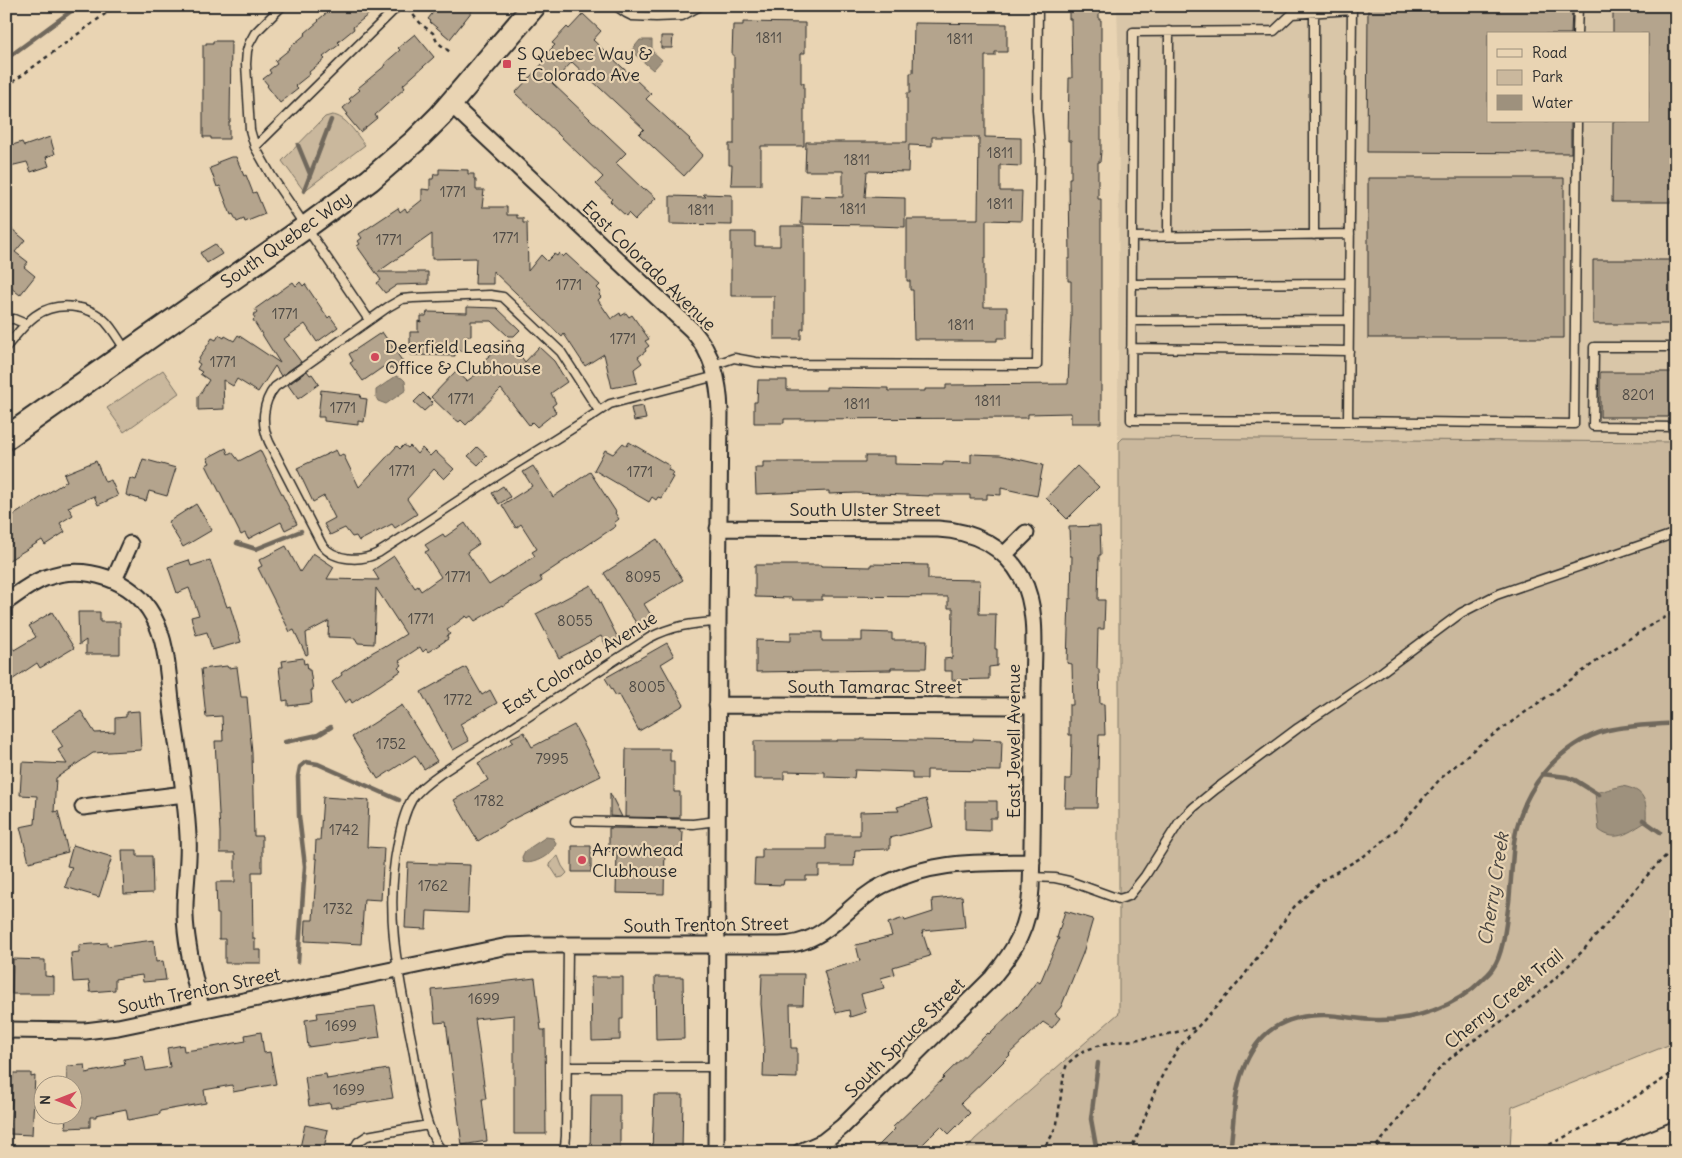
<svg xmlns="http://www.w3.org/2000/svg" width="1682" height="1158" font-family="Delius,sans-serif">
<rect width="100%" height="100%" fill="#e9d4b3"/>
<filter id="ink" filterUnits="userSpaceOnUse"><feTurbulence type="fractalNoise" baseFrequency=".02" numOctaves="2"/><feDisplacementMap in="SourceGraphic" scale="10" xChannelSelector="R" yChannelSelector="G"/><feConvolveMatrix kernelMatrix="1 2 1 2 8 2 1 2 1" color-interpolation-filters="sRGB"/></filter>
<g filter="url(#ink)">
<path fill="#d9c6a8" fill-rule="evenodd" d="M1117,6H1676V442L1118,439L1119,72ZM1488,34H1648V121H1488Z"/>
<path fill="#cab89d" stroke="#7a7264" d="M332,115C346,116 356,134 365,145L304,191L282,161L325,117Z
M163,370L179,393L124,432L107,408Z
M1123,438L1676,442V1042L1512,1107L1510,1152H964L975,1139L1119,1013V442Z
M558,856L562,866L567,873L563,877L558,878L549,864Z"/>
<path fill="#9e917d" stroke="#70685c" d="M640,40H652V51L662,60L653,70L631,51Z
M396,376L402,378L405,381L406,390L386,404L378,401L376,397V390Z
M1622,786C1645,790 1647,800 1646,822C1630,831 1617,844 1599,830L1595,793Z
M546,837L553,838L556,843C555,853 533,866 523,862L522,857L525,851Z"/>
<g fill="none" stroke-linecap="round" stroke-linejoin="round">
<path stroke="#70685c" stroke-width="4.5" d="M683,6V7
M6,59L78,6
M298,145L310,174
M304,191L331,120
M237,543L256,549L301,531
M285,742L318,735L331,727
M1542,774L1567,777L1575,780L1599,795
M1643,820L1660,832
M298,962L305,866L299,816L298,777L300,767L306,762L318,764L399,800
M1097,1152L1091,1119L1098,1063
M1230,1152C1234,1124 1233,1096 1243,1070C1257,1032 1283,1015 1324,1015C1341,1015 1359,1020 1376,1020C1414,1021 1456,1007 1483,979C1486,976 1491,972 1493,968C1504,953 1506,921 1509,902C1511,882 1512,862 1514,842C1521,791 1557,744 1608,730C1630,725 1654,725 1676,723"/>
</g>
<path fill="#b4a48d" stroke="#2b2b2b" d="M335,6H362L369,14L353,27L354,29L338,42L340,44L323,57L325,59L309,72L310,74L295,86L298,89L280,103L267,86L268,85L263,79L271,73L269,70L277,64L275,61L290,49L289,48L306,34L305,33L319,21L318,20Z
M438,6H476L450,39L430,22L431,21L428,19Z
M1069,6H1099V20H1101V151L1100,162H1098V199H1101V423H1071V413L1028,414V418L784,419V423H754V402H757L758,380H787V390H826V387L888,388V391H925V389H946V385L1068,384L1071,318V281H1068V259H1070L1069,178H1071V141H1068L1069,78H1072L1071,19H1069Z
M1613,6H1676V202H1612L1613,121H1648V34H1613Z
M1368,8L1572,9L1571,34H1488V121H1571V153L1367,152Z
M583,14L601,31L593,40L651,94L646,99L690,139L689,140L703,155L684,176L639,134L644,129L572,62L552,83L626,153L616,163L644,190L646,189L656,198L635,220L628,213L626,216L610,201L612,199L596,184L603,177L515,93L544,62L541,59L555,45L552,43L567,27L569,29Z
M743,22L805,23V53H801V83H804V146H761V185H731L732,165H729V144H734V55H732L733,25H743Z
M914,23L1007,24V52H995V56H985V137L1021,138V166L1000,165V191H1022L1021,221L986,220V258H984V307H1007V338H997V341H934V339H914L913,290H910V281H907V219H978L979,137H932V146L909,145L908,172L867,171L865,197L905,198V227L873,226V225L801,224L802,196L843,197V171H805L806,142H907V93H910V73H913Z
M415,34L434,57L403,85L405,88L375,115L377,118L360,132L346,115L348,114L343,108L351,101L349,99L360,90L358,88L386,65L385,63L400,50L398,48Z
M661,36H673L672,48H661Z
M213,41H231L230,122H229V139H211V137H203V45H206V43H213Z
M50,137L55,154L46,157L49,166L31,172L27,162L10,166L6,155V147L22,142L24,146Z
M231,157H236L244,176L246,175L253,193L256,192L265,214L245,222L244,219L237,222L233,214L231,215L220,186L217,187L210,168L218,165V162Z
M439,169L468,170V174H474V179L476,180V190H484L482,207H507V215H517V218H523V223H527L528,271L541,255L547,261L554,254L557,256L559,253L563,257L566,254L600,285L597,288L601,292L599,295L601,297L598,300L611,319L620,313L621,316L626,313L629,317L632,315L649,339L645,341L649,346L645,349L646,351L638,357L642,363L634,369L637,383L612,388L604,354L585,366L564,334L562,337L493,271V284H475L476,258L432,259V234L378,272H428V284L397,285L385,293L377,283L381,280L357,246L360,244L358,241L362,238L359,234L398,208L400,212L405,208L407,212L422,200V189L430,190V179H433L434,174H439Z
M1368,178H1564V338H1368Z
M703,194L732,195V225L670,224V196L706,197Z
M6,224L25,240L15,252L28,262L24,267L35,276L20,295L6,284Z
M780,226H804V329H801V339H774V296H731V232H755V246H780Z
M215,244L222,254L207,263L200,253Z
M1593,260H1676V324H1593Z
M293,282L296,286L300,282L303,286L305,284L328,318L330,316L338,327L317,342L305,324L284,339L301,362L281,376L275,366L258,392L237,379L233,386L223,380L224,409L198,410V397L209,380L200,374L202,372L197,369L200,364L197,362L212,338L216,340L219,335L224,338L225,336L234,341L238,335L280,363L253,320L255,318L253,315L257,312L255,309Z
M467,307L497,308L520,330L514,336H508L492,321H471V336H464V351H455V356L410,355V332H418V321L421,322V316H426L427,312L467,313Z
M382,332L403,362L393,369L391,367L388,369L386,365L363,381L350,363L353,361L349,354Z
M509,340L525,362L539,347L554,361L567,382L551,393L556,403L552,406L556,412L537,427L532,422L529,425L501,389L466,425L461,420L459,422L455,419H454L431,397L456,371L467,381L488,366L484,360Z
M307,371L310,375L312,374L319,384L298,399L288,385Z
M1600,372H1676V417H1600Z
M321,390L361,395L360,398L367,399L364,422L358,421V425L324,421V417H318Z
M423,393L433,403L424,411L414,402Z
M643,406L646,419L634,421L631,408Z
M629,442L670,466L668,470L673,472L671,476L673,477L661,498L658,497L656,500L652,497L649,502L594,470L605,450L613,454L623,443L627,446Z
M404,445L408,448L410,446L417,454L422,448L430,456L435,451L454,469L444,479L434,469L407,499L417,514L395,528L392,524L359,541L356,536L352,537L345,528L330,535L324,524L335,518L324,496L313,502L297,468L336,450L339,456L343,454L359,487L397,446L400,449Z
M477,447L487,456L478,465L468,456Z
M226,448L228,454L232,452L239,461L260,450L297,524L285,530L281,522L248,539L245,533L241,535L206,465L210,463L207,458Z
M971,454L1000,455L1043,465L1037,496L1001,488V495L987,494V499H970V495H929V496L856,493L829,494V491L756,494L755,468H763V462H865V456H895V464L943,465V462L971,463Z
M143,459L176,468L167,496L149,491L146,501L126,495L130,478L136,480Z
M96,461L105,482L111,480L118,496L98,505L94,496L68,507L73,515L60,523L65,532L45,545L42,540L6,562V520L67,481L64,474Z
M533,466L553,497L590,472L616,512L615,513L619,519L614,523L616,526L540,577L542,581L503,606L502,605L475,621L471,616L468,618L466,616L447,630L450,634L447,636L448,639L428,652L426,649L423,652L420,647L399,661L402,665L398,668L401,671L352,703L350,699L345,703L332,682L342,675L341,673L373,652L384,646L385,647L406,634L376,588L374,644L358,643L355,638L328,637L329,621L306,633L308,654L306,655L294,630L290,632L258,568L262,566L259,560L286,546L300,572L313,553L334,567L327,579L379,580L373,570L394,556L415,588L418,586L421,591L441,577L425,552L429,550L425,545L443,534L445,537L465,523L479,544L467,552L489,585L535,556L532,552L537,549L521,524L516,528L502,505L532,486L523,472Z
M1077,466L1099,487L1067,519L1046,498Z
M503,486L510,497L499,504L492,493Z
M196,504L212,530L183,547L168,522Z
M1100,526L1101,555H1099L1098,600H1105L1104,629H1098L1097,669H1099L1100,704H1104L1105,735H1099L1097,808H1065L1066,779H1071L1072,735H1069V705H1073L1072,664L1067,663L1069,598L1071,599L1072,556H1070L1069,527Z
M657,539L683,580L644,604L654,620L640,629L604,573Z
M189,560L191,566L210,560L227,607L230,606L241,642L212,650L207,632L196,635L191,617L199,615L189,588L177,593L168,567Z
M871,564L928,565V579L980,580L979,614H996L995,649H997V666L989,667V679L952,680V671H944V659L952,658L953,608H948V597L822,596V600H792V598L755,597V565H821V566L871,567Z
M591,585L620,642L608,649L601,636L559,658L536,614Z
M52,612L74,648L40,668L37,663L6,684V638L14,650L36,637L29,626Z
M78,612H100V622H120V654H86V640L79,645Z
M791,632H822V641H862V632L892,633V640H927L926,668H891V670L756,672V640L791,641Z
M667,643L674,656L661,664L684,705L639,731L619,694L616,696L605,678Z
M303,658L304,664L307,663L308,670H310L313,690H311L312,703L288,706V700L283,701L279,667H283L282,661Z
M227,666L228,668L237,667L241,697H247L252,753L254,836H262V872H252L253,939H255V950H261V963H225V939H219V914H217L216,882H235V853H220V832L215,741H223L222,716L206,717L201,669Z
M466,667L482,695L490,690L497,703L460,724L469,741L453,750L421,692Z
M402,705L437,761L424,769L415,755L378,779L352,737Z
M81,711L95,733L115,732V718L126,717V712L139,711L141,750L93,753L56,778L54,812L58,811L68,852L29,862L20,827L35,824L37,796L20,795L22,762L67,764L58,750L63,747L52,730Z
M574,725L601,776L513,819L478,841L454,800L488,780L478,763L513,742L511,738L524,732L532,747Z
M861,739L973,741V739L1002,740L1001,771L927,770V779H912V772L855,770L854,778L825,777V772L784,771V779H754V741H837V740H861Z
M626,749H670V761H674V792H680V818L625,817Z
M610,793L622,817L610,816Z
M323,797L369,800L367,847L384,848L381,900L364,899L361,944L305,941L306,920H313L317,859H315L316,840H320Z
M926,799L933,827L890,838V849L855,850L854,866H819V876H806V880H784L783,885L754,884L755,858H762V849H826V835H860V812L899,811L897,807Z
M965,801H997V818H990V831L965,830Z
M609,828L680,829V832H683L682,848H665L664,894L616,893L617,851H609Z
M73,845L112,857L99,897L65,887L72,867L67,866Z
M572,846H591V872H572Z
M122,850H137V856H152L153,893L124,894Z
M408,863L470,865L468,913L427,911L426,929L405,928Z
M962,896L965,927L922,931L930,956L893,967L895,974L881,978L884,988L861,994L866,1012L850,1017L849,1010L836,1013L824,971L860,961L856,945L892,936L888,923L904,918L905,921L933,912L932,899Z
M1065,911L1093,919L1083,953L1061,1007L1055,1014L1060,1018L1052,1028L1043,1022L1009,1054L1010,1055L990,1075L961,1103L970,1113L949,1134L941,1126L915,1152H872L895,1129L893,1127L944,1078L943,1077L988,1033L989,1034L1018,1006L1037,981L1040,983L1059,938H1057Z
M154,940L156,962L163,961L166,980L143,982L142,975L115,979V990L90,992L89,981L73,982L71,953L79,952V945L107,943V946Z
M13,959L45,960V976L54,977V994H12Z
M762,974H804L803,1005H790L791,1048H797V1078L763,1077L764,1041L761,1004Z
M591,977H623V1019H620V1040L592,1041Z
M655,977H683L684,1039L656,1040Z
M535,978L541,1030H545L546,1134H514V1015L475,1019L486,1099H482L487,1141L462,1145L446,1022L435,1023L432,990Z
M375,1006L380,1037L308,1047L305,1020L318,1018L317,1013Z
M261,1032L264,1053L270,1052L276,1084L233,1092L232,1085L204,1090L206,1103L160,1111V1114L128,1120L126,1109L96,1115V1117H90V1127L66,1128L65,1116H72V1086H67V1066L85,1065L86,1073L125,1065L124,1059L143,1056L146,1071L170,1067L167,1048L183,1045L184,1051L207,1048L246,1041L245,1035Z
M388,1069L393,1098L331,1108L330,1103L309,1106L305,1077L326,1074L327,1079Z
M13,1073H31V1077L35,1076L32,1135L10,1134Z
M591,1094H620V1152H590Z
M654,1095H683L682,1152H652Z
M305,1125L328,1130L323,1152H299Z"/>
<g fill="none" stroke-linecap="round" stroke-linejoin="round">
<defs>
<path id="lane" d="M282,6L255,33L249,44L247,51L246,64L250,130L255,147L272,177L369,320
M616,6L626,13L632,16L656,17L682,16L700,6
M1352,6L1348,421L1574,424L1577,121
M1577,34L1578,6
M255,147L398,6
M1314,235V13
M1168,236L1169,31
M1132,237L1350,234
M1132,284L1349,283
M6,319H14L26,324
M1132,321L1349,320
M6,347C15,337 24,324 35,316C56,301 89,304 106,322C114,331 120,341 126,351
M1676,347H1594L1593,426L1676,427
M1131,348L1349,351
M713,365L734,358L756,362L779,364L1037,365L1040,150L1037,109L1038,6
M599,411L561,352L503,297L490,295L413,298L402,299L388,307L275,387C262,403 261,424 269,442L322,545C334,561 361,562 378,553C421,526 463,497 506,470C541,448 576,427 610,404L716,376
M1348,421L1131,420L1133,32L1274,31L1292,14L1352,10
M575,821L693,824L717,821
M1031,877L1055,878L1069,881L1119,899L1129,896L1145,876L1180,821L1194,807L1216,789L1298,728L1383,671L1461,613L1496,595L1676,533
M567,1067H717
M352,1152L358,1142L367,1136L428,1125
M443,1152C423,1130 419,1083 414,1054C400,982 383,916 398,843C401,828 404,813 412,799C419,789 430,781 440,774L649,638C672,626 692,623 718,622
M562,1152L565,1146L566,1136L568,945"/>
<path id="street" d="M451,104L692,330C713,354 719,380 720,411L718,622L716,1152
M718,528L938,529C973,531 1004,546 1022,578C1039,609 1033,657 1033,691C1033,757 1033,823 1031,889C1029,927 1015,950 992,978L842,1127L823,1142L800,1152
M1004,555L1026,533
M114,580L130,544
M6,602C19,593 31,583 45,578C84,563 133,579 153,616C168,643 168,679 172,709C178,751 186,794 188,836C190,863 184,889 185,916C186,947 195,978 201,1009
M717,705L1033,706
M83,807L184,794
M6,1030L85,1031L118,1027L508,946L534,945H768C781,945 794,945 806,940C836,929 854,899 883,885C933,860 978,863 1032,862"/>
<path id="secondary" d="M6,438L306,227L370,180L415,141L440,116L534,6
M1629,1152L1676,1133"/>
</defs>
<use href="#lane" stroke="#2b2b2b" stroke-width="11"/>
<use href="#street" stroke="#2b2b2b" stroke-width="19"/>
<use href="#secondary" stroke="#2b2b2b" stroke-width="26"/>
<path stroke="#2b2b2b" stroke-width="2.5" stroke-dasharray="4 4" stroke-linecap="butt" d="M408,9L422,25L433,33L437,42L450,52
M6,87L116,6
M1041,1152L1051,1137L1057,1124L1064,1073L1067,1064L1081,1052L1103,1044L1155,1037L1194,1028
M1129,1152L1139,1133L1156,1088L1167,1066L1179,1047L1240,981L1294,907L1324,879L1364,856L1381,843L1397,829L1440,779L1478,746L1618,646L1654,623L1676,612
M1371,1152C1400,1121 1421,1084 1453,1056C1467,1044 1484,1034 1499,1023C1524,1006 1548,986 1569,965C1607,927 1637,882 1676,846
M1535,1152L1602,1118L1676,1071"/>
<use href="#lane" stroke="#e9d4b3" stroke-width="8"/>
<use href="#street" stroke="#e9d4b3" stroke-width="15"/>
<use href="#secondary" stroke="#e9d4b3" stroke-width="22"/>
</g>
</g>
<g fill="#d1495b" stroke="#e9d4b3" stroke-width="2">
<rect x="502" y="59" width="10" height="10" rx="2.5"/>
<circle cx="375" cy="357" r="5"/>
<circle cx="582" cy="860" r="5"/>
</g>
<g text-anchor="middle" stroke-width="4.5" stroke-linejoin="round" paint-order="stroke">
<g font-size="15" fill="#4d4944">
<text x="769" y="43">1811</text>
<text x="960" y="44">1811</text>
<text x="1000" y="158">1811</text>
<text x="857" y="165">1811</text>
<text x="453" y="197">1771</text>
<text x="1000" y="209">1811</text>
<text x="853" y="214">1811</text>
<text x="701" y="215">1811</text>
<text x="506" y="243">1771</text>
<text x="389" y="245">1771</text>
<text x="569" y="290">1771</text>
<text x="285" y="319">1771</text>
<text x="961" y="330">1811</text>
<text x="623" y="344">1771</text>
<text x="223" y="367">1771</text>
<text x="1638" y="400">8201</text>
<text x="461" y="404">1771</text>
<text x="988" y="406">1811</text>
<text x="857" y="409">1811</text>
<text x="343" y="413">1771</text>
<text x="402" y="476">1771</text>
<text x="640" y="477">1771</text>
<text x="458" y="582">1771</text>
<text x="643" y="582">8095</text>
<text x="421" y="624">1771</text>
<text x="575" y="626">8055</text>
<text x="647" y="692">8005</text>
<text x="458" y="705">1772</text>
<text x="391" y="749">1752</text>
<text x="552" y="764">7995</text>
<text x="489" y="806">1782</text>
<text x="344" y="835">1742</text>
<text x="433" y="891">1762</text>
<text x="338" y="914">1732</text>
<text x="484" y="1004">1699</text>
<text x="341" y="1031">1699</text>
<text x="349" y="1095">1699</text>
</g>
<g font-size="18" fill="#2b2b2b" stroke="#e9d4b3" text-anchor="start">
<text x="517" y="60">S Quebec Way &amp;<tspan x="517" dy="21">E Colorado Ave</tspan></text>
<text x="385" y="353">Deerfield Leasing<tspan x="385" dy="21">Office &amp; Clubhouse</tspan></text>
<text x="592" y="856">Arrowhead<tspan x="592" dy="21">Clubhouse</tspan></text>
</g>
<g font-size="18" fill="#2b2b2b" stroke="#e9d4b3">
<text transform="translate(286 240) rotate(-35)" y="6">South Quebec Way</text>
<text transform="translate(649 266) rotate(44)" y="6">East Colorado Avenue</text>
<text x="865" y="516">South Ulster Street</text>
<text transform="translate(580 663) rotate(-32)" y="6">East Colorado Avenue</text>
<text x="875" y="693">South Tamarac Street</text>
<text transform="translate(1014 741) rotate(-90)" y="6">East Jewell Avenue</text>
<text transform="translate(706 925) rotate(-1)" y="6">South Trenton Street</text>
<text transform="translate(199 991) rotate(-12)" y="6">South Trenton Street</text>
<text transform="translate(1504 999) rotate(-39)" y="6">Cherry Creek Trail</text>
<text transform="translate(905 1038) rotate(-45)" y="6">South Spruce Street</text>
</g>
<g font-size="19" font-style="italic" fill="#484440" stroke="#e9d4b3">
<text transform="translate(1493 889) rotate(-81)" y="7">Cherry Creek</text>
</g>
</g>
<rect width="1682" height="1158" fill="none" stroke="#e9d4b3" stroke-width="25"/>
<rect x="12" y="12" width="1657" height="1133" fill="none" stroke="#2b2b2b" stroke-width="2" filter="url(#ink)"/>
<rect x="1487" y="32" width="162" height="90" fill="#e9d4b3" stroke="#9d907d"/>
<rect x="1497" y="49" width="25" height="8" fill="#e9d4b3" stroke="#9d907d"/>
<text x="1532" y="58" font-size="15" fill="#2b2b2b">Road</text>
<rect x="1497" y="70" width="25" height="15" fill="#cab89d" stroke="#9d907d"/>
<text x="1532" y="82" font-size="15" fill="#2b2b2b">Park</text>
<rect x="1497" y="95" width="25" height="15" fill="#9e917d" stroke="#9d907d"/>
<text x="1532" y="108" font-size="15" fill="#2b2b2b">Water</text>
<g transform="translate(58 1100) rotate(270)"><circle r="24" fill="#e9d4b3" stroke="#9d907d"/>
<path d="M0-4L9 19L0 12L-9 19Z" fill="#d1495b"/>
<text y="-8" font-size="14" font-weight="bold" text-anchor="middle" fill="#2b2b2b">N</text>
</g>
</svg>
